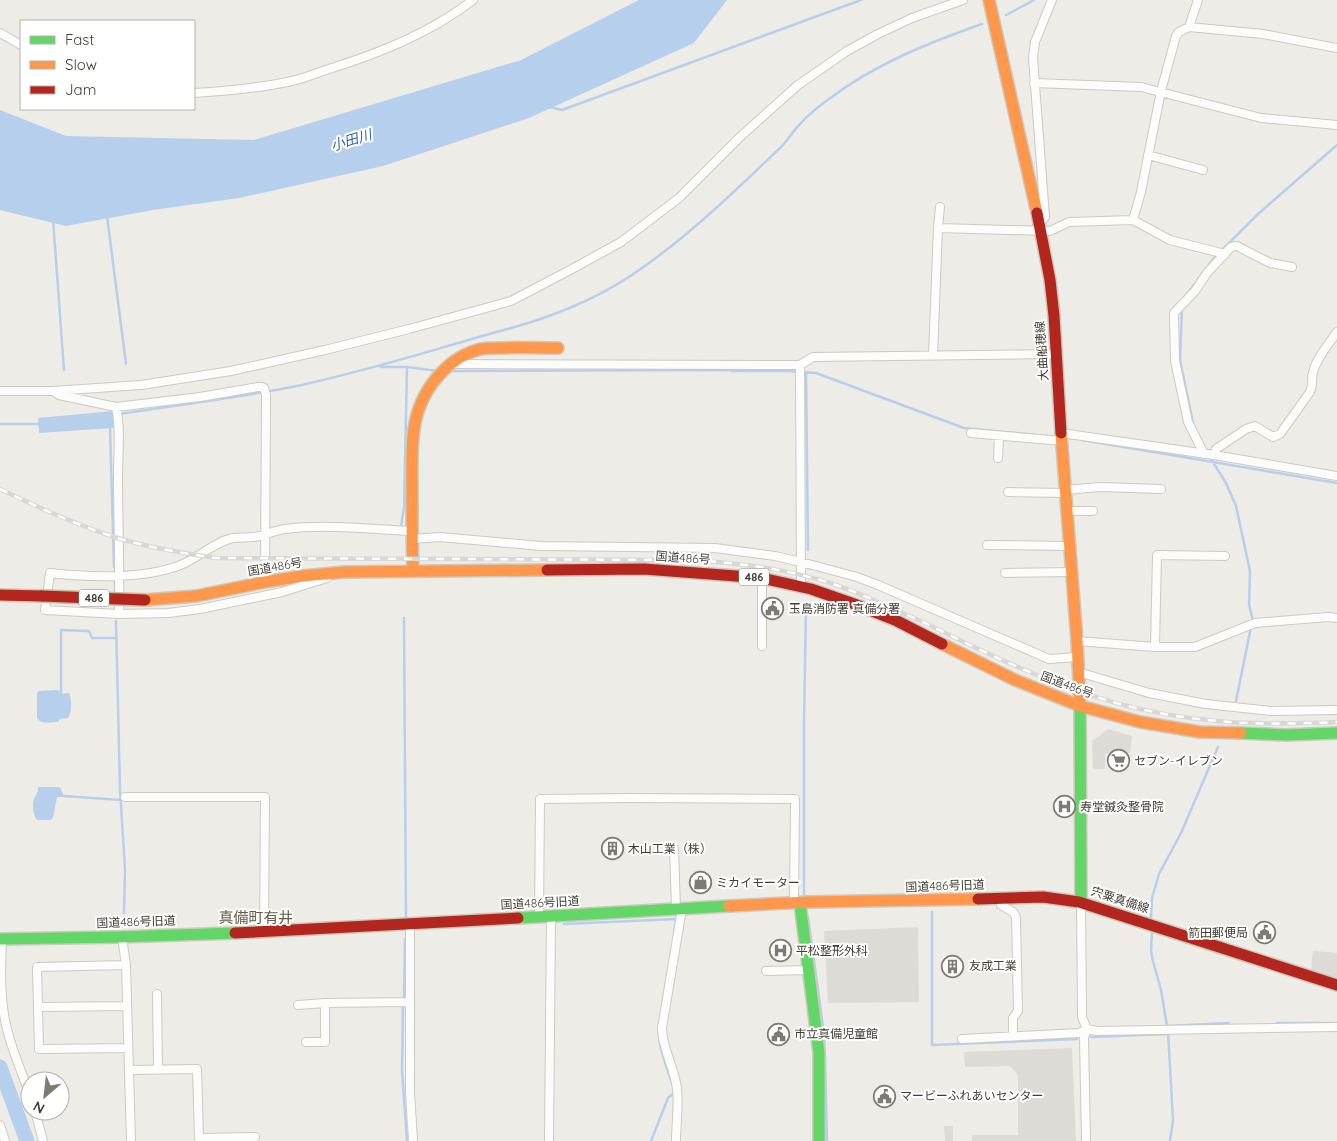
<svg xmlns="http://www.w3.org/2000/svg" width="1337" height="1141" font-family="Quicksand,'Noto Sans JP',sans-serif">
<rect width="100%" height="100%" fill="#eeece6"/>
<path fill="#dddbd6" d="M1108,729L1132,736L1130,753H1105V769H1093L1092,741Z
M918,927L919,1002L828,1003L824,931Z
M1313,951L1337,953V978L1311,970Z
M1072,1048L1076,1141H972V1135H1018V1076L1012,1068L1008,1066L965,1067L964,1052Z
M944,1126H953V1141H945Z"/>
<path fill="#b6cfec" d="M639,0H727L694,43L529,118L383,166L239,198L153,210L66,226L0,210V110L66,136L254,140L521,60Z
M113,411V428L39,433L38,418Z
M58,690L61,694L69,693C72,699 72,712 68,718L60,719L58,722C51,722 41,725 37,718V694L38,691Z
M38,787H59L61,789L64,797H57L53,818L50,820H37C33,815 32,805 34,799C36,794 38,793 38,787Z"/>
<g fill="none" stroke-linecap="round" stroke-linejoin="round">
<path stroke="#b6cfec" stroke-width="2.5" d="M1006,15L1034,0
M550,107L562,110L861,0
M107,216L126,364
M53,219L64,370
M1182,301L1214,258L1258,214L1337,145
M1182,309L1180,360L1193,423
M381,367H407L438,371
M448,371L731,370L732,371H789L816,373L964,428L1056,437
M806,373L808,550
M119,414C177,405 235,398 292,387C350,375 406,358 462,342C490,333 519,327 546,317C580,305 613,289 642,268C692,233 737,189 781,147C788,140 793,131 800,124C808,115 819,106 829,99C875,64 928,43 982,24
M0,424H42
M110,426L114,567
M1082,440L1337,483
M1211,459L1226,483L1236,506L1250,571L1249,605L1253,621
M401,527L404,507L407,367
M115,580V593
M404,618L406,919
M116,621L120,790L125,869L124,913
M61,696V630L89,631L92,638H116
M1236,701L1251,627
M63,796L121,800
M804,896V724L806,608
M932,912V1045L1077,1039
M808,917L824,1034L825,1058L827,1141
M1151,917L1152,898L1159,874L1181,833L1218,747
M564,924L676,919L674,934
M1152,931L1151,951L1153,961L1161,990L1168,1032L1173,1120L1170,1141
M405,939L404,998L403,1005L402,1070L407,1141
M1277,1023H1337
M1167,1026L1229,1023
M659,1031C658,1046 668,1071 673,1086
M1091,1037L1168,1034
M651,1141L668,1098L674,1093L673,1091"/>
<path stroke="#b6cfec" stroke-width="15" d="M0,1067L27,1141"/>
<defs>
<path id="street" d="M1189,27L1263,34L1337,48
M0,33L21,45
M1034,83L1141,87L1261,118L1337,125
M194,93C227,91 260,88 292,81C305,78 317,73 329,69C380,53 430,33 473,0
M1148,155L1203,170
M1133,220L1170,240L1225,254
M1039,224L1045,217L1033,58L1035,42L1052,0
M938,228L1050,231L1069,222L1133,220L1141,192L1161,91L1176,36L1179,32L1189,27L1198,0
M933,356L938,228L940,207
M451,364L800,365L813,357L1056,354
M800,365L801,586
M0,391H53L141,385L231,371L325,350L409,329L511,301L572,269L621,242L679,198L741,136L798,85L847,51L878,34L912,18L963,0
M53,391L59,395L116,407L200,397L258,387H262L264,388L266,395L265,582
M116,407C121,429 118,453 118,476C118,522 120,568 119,614
M971,433L1062,441
M1061,433L1214,455L1216,449L1246,429L1255,426L1273,437L1280,434L1310,392C1314,383 1311,379 1313,372C1317,357 1329,344 1337,332
M1204,454L1188,422L1175,361L1174,313L1195,291L1207,273L1231,247L1237,246L1270,263L1292,267
M1214,455L1337,476
M998,458L999,436
M1065,490L1100,487L1161,489
M1008,492L1065,493
M1067,511H1093
M412,539L440,537L541,546L715,548L775,556L801,562L857,577L878,585L1049,659L1078,657
M987,545L1070,546
M1005,573L1072,572
M327,578L282,592L200,609L168,613L119,614L45,610L50,573C88,577 139,579 175,567C196,561 211,543 233,538C242,537 251,538 260,536C268,534 276,530 285,529C325,524 371,529 411,531
M1077,641L1155,647H1195L1255,623L1328,617L1337,618
M762,646V578
M1155,647L1157,555L1225,556
M1078,672L1149,693L1206,704L1271,711L1337,710
M125,797H265L264,932
M674,849L676,909
M1001,898V905L1013,912L1016,917L1018,1011L1013,1018V1036
M1081,902L1082,1017L1087,1029
M539,917L540,799L629,798L795,799L794,903
M410,923V1092L413,1141
M122,937L126,965L131,1141
M2,939C1,964 0,990 4,1014C8,1041 21,1070 30,1095
M126,965L37,967L39,1049L128,1048
M766,971L809,970
M157,994L158,1070
M325,1003L409,1002
M298,1005L325,1003V1042H306
M39,1007L127,1006
M962,1039L1079,1033L1087,1029L1097,1031L1337,1027
M129,1070L197,1069L199,1138L255,1137
M35,1111L43,1141
M0,1125L5,1141
M549,1141L551,916
M676,1141C676,1124 679,1106 677,1089C675,1068 662,1049 662,1028L682,909
M1086,1141L1084,1037L1087,1029"/>
<path id="fast" d="M1080,703L1081,902
M1241,733L1286,735L1337,733
M800,903L819,1053V1141
M518,918L729,906
M0,939L120,937L235,933"/>
<path id="slow" d="M989,0L1037,213
M1061,433L1077,641L1080,703
M413,571C412,544 412,517 412,490C412,445 408,407 442,372C452,361 467,352 481,349C486,348 492,348 497,348C517,347 537,348 558,348
M145,600L196,596L265,582L302,576L345,572L547,570
M942,644L1015,680L1080,706L1140,722L1200,732L1241,733
M729,906L808,902L978,899"/>
<path id="jam" d="M1037,213L1050,280L1054,316L1061,433
M547,570L644,569L762,578L811,589L857,605L897,621L942,644
M0,595L42,596
M978,899L1043,897L1079,902L1337,985
M235,933L518,918"/>
</defs>
<use href="#street" stroke="#cccac3" stroke-width="10"/>
<use href="#fast" stroke="#cdcabd" stroke-width="14"/>
<use href="#slow" stroke="#cdcabd" stroke-width="14"/>
<use href="#jam" stroke="#cdcabd" stroke-width="14"/>
<use href="#street" stroke="#fcfcfb" stroke-width="8"/>
<use href="#fast" stroke="#63d668" stroke-width="11"/>
<use href="#slow" stroke="#ff974d" stroke-width="11"/>
<use href="#jam" stroke="#b3261e" stroke-width="11"/>
<defs>
<path id="rail" d="M0,489C37,507 75,524 114,537C147,547 181,553 216,558L684,560C735,562 784,568 833,584C865,595 896,610 927,624C969,645 1011,665 1054,682C1104,702 1156,715 1208,720C1251,725 1294,724 1337,722"/>
</defs>
<use href="#rail" stroke="#d7d7d6" stroke-width="4.5"/>
<use href="#rail" stroke="#fff" stroke-width="2.5" stroke-dasharray="8" stroke-linecap="butt"/>
<defs>
<path id="jam-bridge" d="M42,596L145,600"/>
</defs>
<use href="#jam-bridge" stroke="#c5bda1" stroke-width="14" stroke-linecap="butt"/>
<use href="#jam-bridge" stroke="#b3261e" stroke-width="11"/>
</g>
<defs>
<symbol id="civic-ring" viewBox="-11 -11 22 22"><circle r="9.5" fill="#fff" stroke="#7e7b72" stroke-width="1.5"/><path d="M-.6-6.5H3V-4.5H.6V-3L4-1V1h2V6H-6V1h2V-1L-.6-3ZM-1.2 2.5V6h2.4V2.5Z" fill="#7e7b72"/></symbol>
<symbol id="supermarket-ring" viewBox="-11 -11 22 22"><circle r="9.5" fill="#fff" stroke="#7e7b72" stroke-width="1.5"/><path d="M-6-5.5h2.5l.6 2H6L4.5 2H-2.5L-4.4-4H-6ZM-1.5 3.2a1.3 1.3 0 1 0 .1 0ZM3 3.2a1.3 1.3 0 1 0 .1 0Z" fill="#7e7b72"/></symbol>
<symbol id="hospital-ring" viewBox="-11 -11 22 22"><circle r="9.5" fill="#fff" stroke="#7e7b72" stroke-width="1.5"/><path d="M-5-5h3v3.5h4V-5h3V5h-3V1.5h-4V5h-3Z" fill="#7e7b72"/></symbol>
<symbol id="building-ring" viewBox="-11 -11 22 22"><circle r="9.5" fill="#fff" stroke="#7e7b72" stroke-width="1.5"/><path d="M-4-6H4V6H1V3H-1V6H-4ZM-2.5-4.3h1.7v1.8h-1.7ZM.8-4.3h1.7v1.8H.8ZM-2.5-1h1.7V.8h-1.7ZM.8-1h1.7V.8H.8Z" fill="#7e7b72"/></symbol>
<symbol id="shop-ring" viewBox="-11 -11 22 22"><circle r="9.5" fill="#fff" stroke="#7e7b72" stroke-width="1.5"/><path d="M-5-2.5h2.3a2.7 3.5 0 0 1 5.4 0H5L5.5 6h-11ZM-1.5-2.5h3a1.5 2.3 0 0 0-3 0Z" fill="#7e7b72"/></symbol>
</defs>
<g fill-rule="evenodd">
<use href="#civic-ring" x="760" y="596" width="25" height="25"/>
<use href="#supermarket-ring" x="1106" y="748" width="25" height="25"/>
<use href="#hospital-ring" x="1052" y="794" width="25" height="25"/>
<use href="#building-ring" x="600" y="836" width="25" height="25"/>
<use href="#shop-ring" x="688" y="870" width="25" height="25"/>
<use href="#civic-ring" x="1252" y="920" width="25" height="25"/>
<use href="#hospital-ring" x="768" y="938" width="25" height="25"/>
<use href="#building-ring" x="940" y="954" width="25" height="25"/>
<use href="#civic-ring" x="766" y="1022" width="25" height="25"/>
<use href="#civic-ring" x="872" y="1084" width="25" height="25"/>
</g>
<g text-anchor="middle" stroke-width="4" stroke-linejoin="round" paint-order="stroke">
<g fill="#fff" stroke="#7b7870" stroke-width="1">
<rect x="739" y="568.5" width="30" height="17" rx="4"/>
<rect x="79" y="589.5" width="30" height="17" rx="4"/>
</g>
<g font-size="11" font-weight="bold" fill="#423e33">
<text x="754" y="581">486</text>
<text x="94" y="602">486</text>
</g>
<g font-size="12" fill="#423e33" stroke="#fff">
<text transform="translate(1042 351) rotate(-94)" y="4">大曲船穂線</text>
<text transform="translate(683 558) rotate(4)" y="4">国道486号</text>
<text transform="translate(275 567) rotate(-10)" y="4">国道486号</text>
<text transform="translate(1067 685) rotate(20)" y="4">国道486号</text>
<text transform="translate(945 886) rotate(-2)" y="4">国道486号旧道</text>
<text transform="translate(1120 900) rotate(18)" y="4">宍粟真備線</text>
<text transform="translate(540 903) rotate(-3)" y="4">国道486号旧道</text>
<text transform="translate(136 922) rotate(-2)" y="4">国道486号旧道</text>
</g>
<g font-size="12" fill="#423e33" stroke="#fff" text-anchor="start">
<text x="789" y="613">玉島消防署 真備分署</text>
<text x="1134" y="765">セブン-イレブン</text>
<text x="1080" y="811">寿堂鍼灸整骨院</text>
<text x="628" y="853">木山工業（株）</text>
<text x="716" y="887">ミカイモーター</text>
<text x="1248" y="937" text-anchor="end">箭田郵便局</text>
<text x="796" y="955">平松整形外科</text>
<text x="969" y="970">友成工業</text>
<text x="794" y="1038">市立真備児童館</text>
<text x="900" y="1100">マービーふれあいセンター</text>
</g>
<g font-size="14" font-style="italic" fill="#2f66ab" stroke="#fff">
<text transform="translate(351 140) rotate(-17)" y="5">小田川</text>
</g>
<g font-size="15" fill="#655d4a" stroke="#fff">
<text x="256" y="923">真備町有井</text>
</g>
</g>
<rect x="20" y="20" width="175" height="90" fill="#ffffff" stroke="#b3b2ad"/>
<rect x="30" y="36" width="25" height="8" fill="#63d668" stroke="#b3b2ad"/>
<text x="65" y="45" font-size="15" fill="#423e33">Fast</text>
<rect x="30" y="61" width="25" height="8" fill="#ff974d" stroke="#b3b2ad"/>
<text x="65" y="70" font-size="15" fill="#423e33">Slow</text>
<rect x="30" y="86" width="25" height="8" fill="#b3261e" stroke="#b3b2ad"/>
<text x="65" y="95" font-size="15" fill="#423e33">Jam</text>
<g transform="translate(45 1096) rotate(208)"><circle r="24" fill="#ffffff" stroke="#b3b2ad"/>
<path d="M0-4L9 19L0 12L-9 19Z" fill="#7e7b72"/>
<text y="-8" font-size="14" font-weight="bold" text-anchor="middle" fill="#423e33">N</text>
</g>
</svg>
